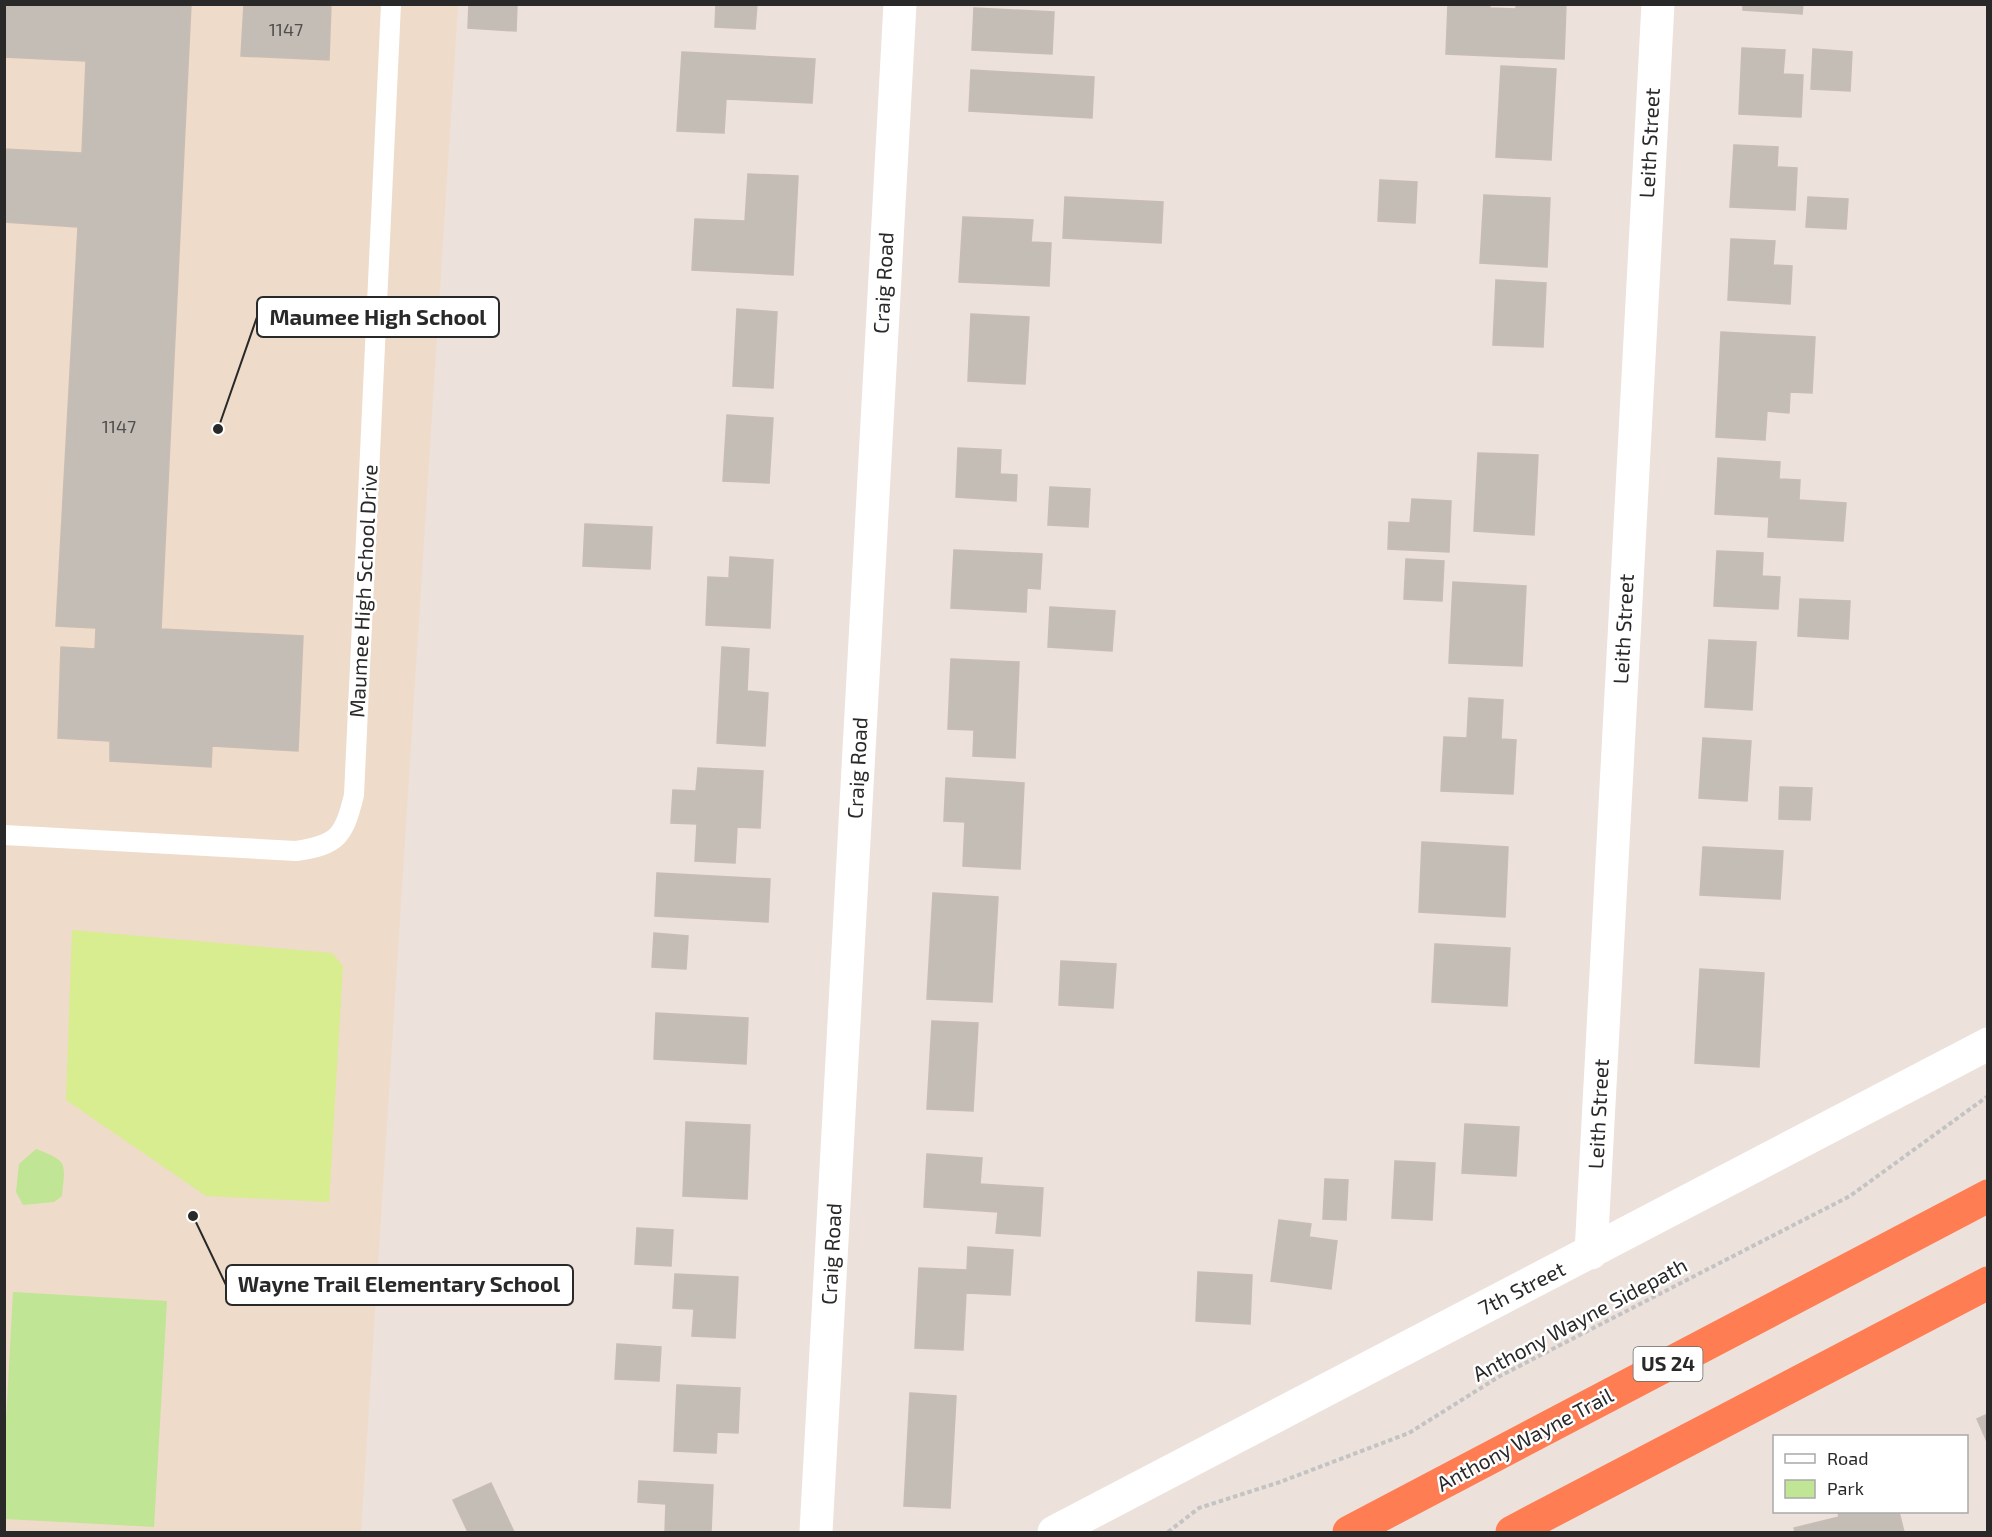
<svg xmlns="http://www.w3.org/2000/svg" width="1992" height="1537" font-family="'Exo 2',sans-serif">
<rect width="100%" height="100%" fill="#ece1db"/>
<path fill="#efdbc9" d="M5,5H458L361,1532H5Z"/>
<path fill="#bfe595" d="M36,1149C69,1162 65,1162 62,1196L54,1202L23,1205L16,1192L19,1164Z
M13,1292L167,1301L154,1527L5,1519V1440Z"/>
<path fill="#d7ed90" d="M72,930L332,953L343,966L329,1202L206,1196L66,1100Z"/>
<path fill="#c4bdb6" stroke="#c8bdb4" stroke-width="1.5" d="M4,4H191L161,629L303,636L298,751L212,746L211,767L110,761V741L58,738L61,647L95,649L96,628L56,626L78,227L4,222V149L82,153L86,61L4,57Z
M244,4H331L329,60L241,56Z
M469,4H517L516,31L468,28Z
M716,4H757L755,29L715,27Z
M1448,4H1490V8L1516,9V4H1566L1564,59L1446,54Z
M1743,4H1803L1802,14L1743,10Z
M974,8L1054,12L1052,54L972,50Z
M1742,48L1785,50L1783,74L1803,75L1801,117L1739,114Z
M1813,49L1852,52L1850,91L1811,89Z
M682,52L815,59L812,103L726,99L724,133L677,131Z
M1501,66L1556,69L1551,160L1496,157Z
M971,70L1094,77L1092,118L969,111Z
M1734,145L1778,147L1777,167L1797,168L1795,210L1730,207Z
M748,174L798,176L793,275L692,270L695,219L745,221Z
M1380,180L1417,182L1415,223L1378,221Z
M1484,195L1550,198L1547,267L1480,263Z
M1065,197L1163,202L1161,243L1063,238Z
M1808,197L1848,199L1846,229L1806,227Z
M963,217L1033,220L1031,242L1051,243L1049,286L959,282Z
M1731,239L1775,241L1773,265L1792,266L1790,304L1728,300Z
M1496,280L1546,283L1543,347L1493,345Z
M737,309L777,312L773,388L733,386Z
M971,314L1029,317L1025,384L968,381Z
M1721,332L1815,337L1812,393L1790,392L1789,413L1767,411L1765,440L1716,437Z
M727,415L773,418L769,483L723,481Z
M958,448L1001,450L1000,474L1017,475L1016,501L956,497Z
M1478,453L1538,455L1534,535L1474,531Z
M1718,458L1780,462L1779,479L1800,480L1799,500L1846,503L1843,541L1768,537L1769,517L1715,514Z
M1050,487L1090,489L1088,527L1048,525Z
M1412,499L1451,501L1449,552L1388,549L1389,522L1410,523Z
M585,524L652,527L650,569L583,566Z
M954,550L1042,554L1040,589L1027,588L1026,612L951,608Z
M1717,551L1763,553L1762,576L1780,577L1778,609L1714,606Z
M730,557L773,560L770,628L706,625L708,577L729,578Z
M1406,559L1444,561L1442,601L1404,599Z
M1453,582L1526,586L1522,666L1449,663Z
M1800,599L1850,601L1848,639L1798,636Z
M1050,607L1115,611L1112,651L1048,647Z
M1709,640L1756,642L1752,710L1705,707Z
M722,647L749,649L747,691L768,693L765,746L717,743Z
M951,659L1019,662L1015,758L973,756L974,730L948,729Z
M1469,698L1503,700L1501,739L1516,740L1513,794L1441,791L1444,737L1467,738Z
M1703,738L1751,741L1747,801L1699,798Z
M698,768L763,771L760,828L737,827L735,863L695,861L697,824L671,823L673,790L696,791Z
M946,778L1024,783L1020,869L963,866L965,822L944,821Z
M1780,787L1812,788L1810,820L1779,819Z
M1422,842L1508,847L1505,917L1419,912Z
M1703,847L1783,851L1780,899L1700,895Z
M657,873L770,879L768,922L655,916Z
M933,893L998,897L992,1002L927,999Z
M654,933L688,936L686,969L652,967Z
M1435,944L1510,948L1507,1006L1432,1002Z
M1061,961L1116,964L1113,1008L1059,1005Z
M1700,969L1764,973L1759,1067L1695,1063Z
M656,1013L748,1018L746,1064L654,1059Z
M932,1021L978,1023L973,1111L927,1109Z
M686,1122L750,1125L747,1199L683,1196Z
M1465,1124L1519,1127L1516,1176L1462,1173Z
M927,1154L982,1158L980,1184L1043,1188L1040,1236L996,1233L998,1212L924,1207Z
M1395,1161L1435,1163L1432,1220L1392,1218Z
M1325,1179L1348,1180L1346,1220L1323,1219Z
M1279,1220L1311,1224L1309,1237L1337,1241L1331,1289L1271,1281Z
M637,1228L673,1230L671,1266L635,1264Z
M968,1247L1013,1250L1010,1295L966,1293L963,1350L915,1348L919,1268L967,1270Z
M1198,1272L1252,1275L1250,1324L1196,1321Z
M675,1274L738,1277L735,1338L692,1336L694,1309L673,1308Z
M617,1344L661,1347L659,1381L615,1379Z
M677,1385L740,1388L738,1433L717,1432L716,1453L674,1451Z
M910,1393L956,1396L950,1508L904,1506Z
M1988,1414V1444L1977,1419Z
M639,1481L713,1485L711,1532H665L666,1504L638,1502Z
M491,1483L514,1532H468L453,1500Z
M1838,1512H1899L1904,1532H1795L1794,1528L1839,1517Z"/>
<g fill="none" stroke-linecap="round" stroke-linejoin="round">
<path stroke="#c3c3c3" stroke-width="4" stroke-dasharray="4.5 3" stroke-linecap="butt" d="M1168,1532L1199,1508L1280,1482L1409,1433L1500,1376L1850,1196L1988,1096"/>
<path stroke="#fff" stroke-width="20" d="M4,835L296,851C338,845 344,836 354,795L391,4"/>
<path stroke="#fff" stroke-width="33" d="M1591,1253L1658,4
M816,1532L900,4
M1054,1532L1988,1044"/>
<path stroke="#ff7d53" stroke-width="33" d="M1349,1532L1988,1196
M1512,1532L1988,1283"/>
</g>
<g text-anchor="middle" stroke-width="5" stroke-linejoin="round" paint-order="stroke">
<g font-size="18" fill="#504e4c">
<text x="286" y="36">1147</text>
<text x="119" y="433">1147</text>
</g>
<rect fill="#fff" stroke="#696969" stroke-width="1.5" x="1633.5" y="1347" width="69" height="34" rx="4.5"/>
<g font-size="20" font-weight="bold" fill="#292929">
<text x="1668" y="1371">US 24</text>
</g>
<g font-size="21" fill="#292929" stroke="#fff">
<text transform="translate(1650 143) rotate(-87)" y="7">Leith Street</text>
<text transform="translate(884 283) rotate(-87)" y="7">Craig Road</text>
<text transform="translate(364 591) rotate(-87)" y="7">Maumee High School Drive</text>
<text transform="translate(1624 629) rotate(-87)" y="7">Leith Street</text>
<text transform="translate(858 768) rotate(-87)" y="7">Craig Road</text>
<text transform="translate(1599 1114) rotate(-87)" y="7">Leith Street</text>
<text transform="translate(832 1254) rotate(-87)" y="7">Craig Road</text>
<text transform="translate(1522 1289) rotate(-27)" y="7">7th Street</text>
<text transform="translate(1580 1320) rotate(-28)" y="7">Anthony Wayne Sidepath</text>
<text transform="translate(1525 1440) rotate(-28)" y="7">Anthony Wayne Trail</text>
</g>
</g>
<path fill="none" stroke="#292929" stroke-width="2" d="M218 429L257 317M193 1216L226 1285"/>
<g fill="#292929" stroke="#fff" stroke-width="2">
<circle cx="218" cy="429" r="6"/>
<circle cx="193" cy="1216" r="6"/>
</g>
<g fill="#fff" stroke="#292929" stroke-width="2">
<rect x="257" y="297" width="242" height="40" rx="6"/>
<rect x="226" y="1265" width="347" height="40" rx="6"/>
</g>
<g font-size="22" text-anchor="middle" font-weight="bold" fill="#292929">
<text x="378" y="325">Maumee High School</text>
<text x="399" y="1292">Wayne Trail Elementary School</text>
</g>
<rect width="1992" height="1537" fill="none" stroke="#292929" stroke-width="12"/>
<rect x="1773" y="1435" width="195" height="78" fill="#ffffff" stroke="#a9a9a9" stroke-width="1.5"/>
<rect x="1785" y="1454" width="30" height="9" fill="#ffffff" stroke="#a9a9a9" stroke-width="1.5"/>
<text x="1827" y="1465" font-size="18" fill="#292929">Road</text>
<rect x="1785" y="1480" width="30" height="18" fill="#bfe595" stroke="#a9a9a9" stroke-width="1.5"/>
<text x="1827" y="1495" font-size="18" fill="#292929">Park</text>
</svg>
